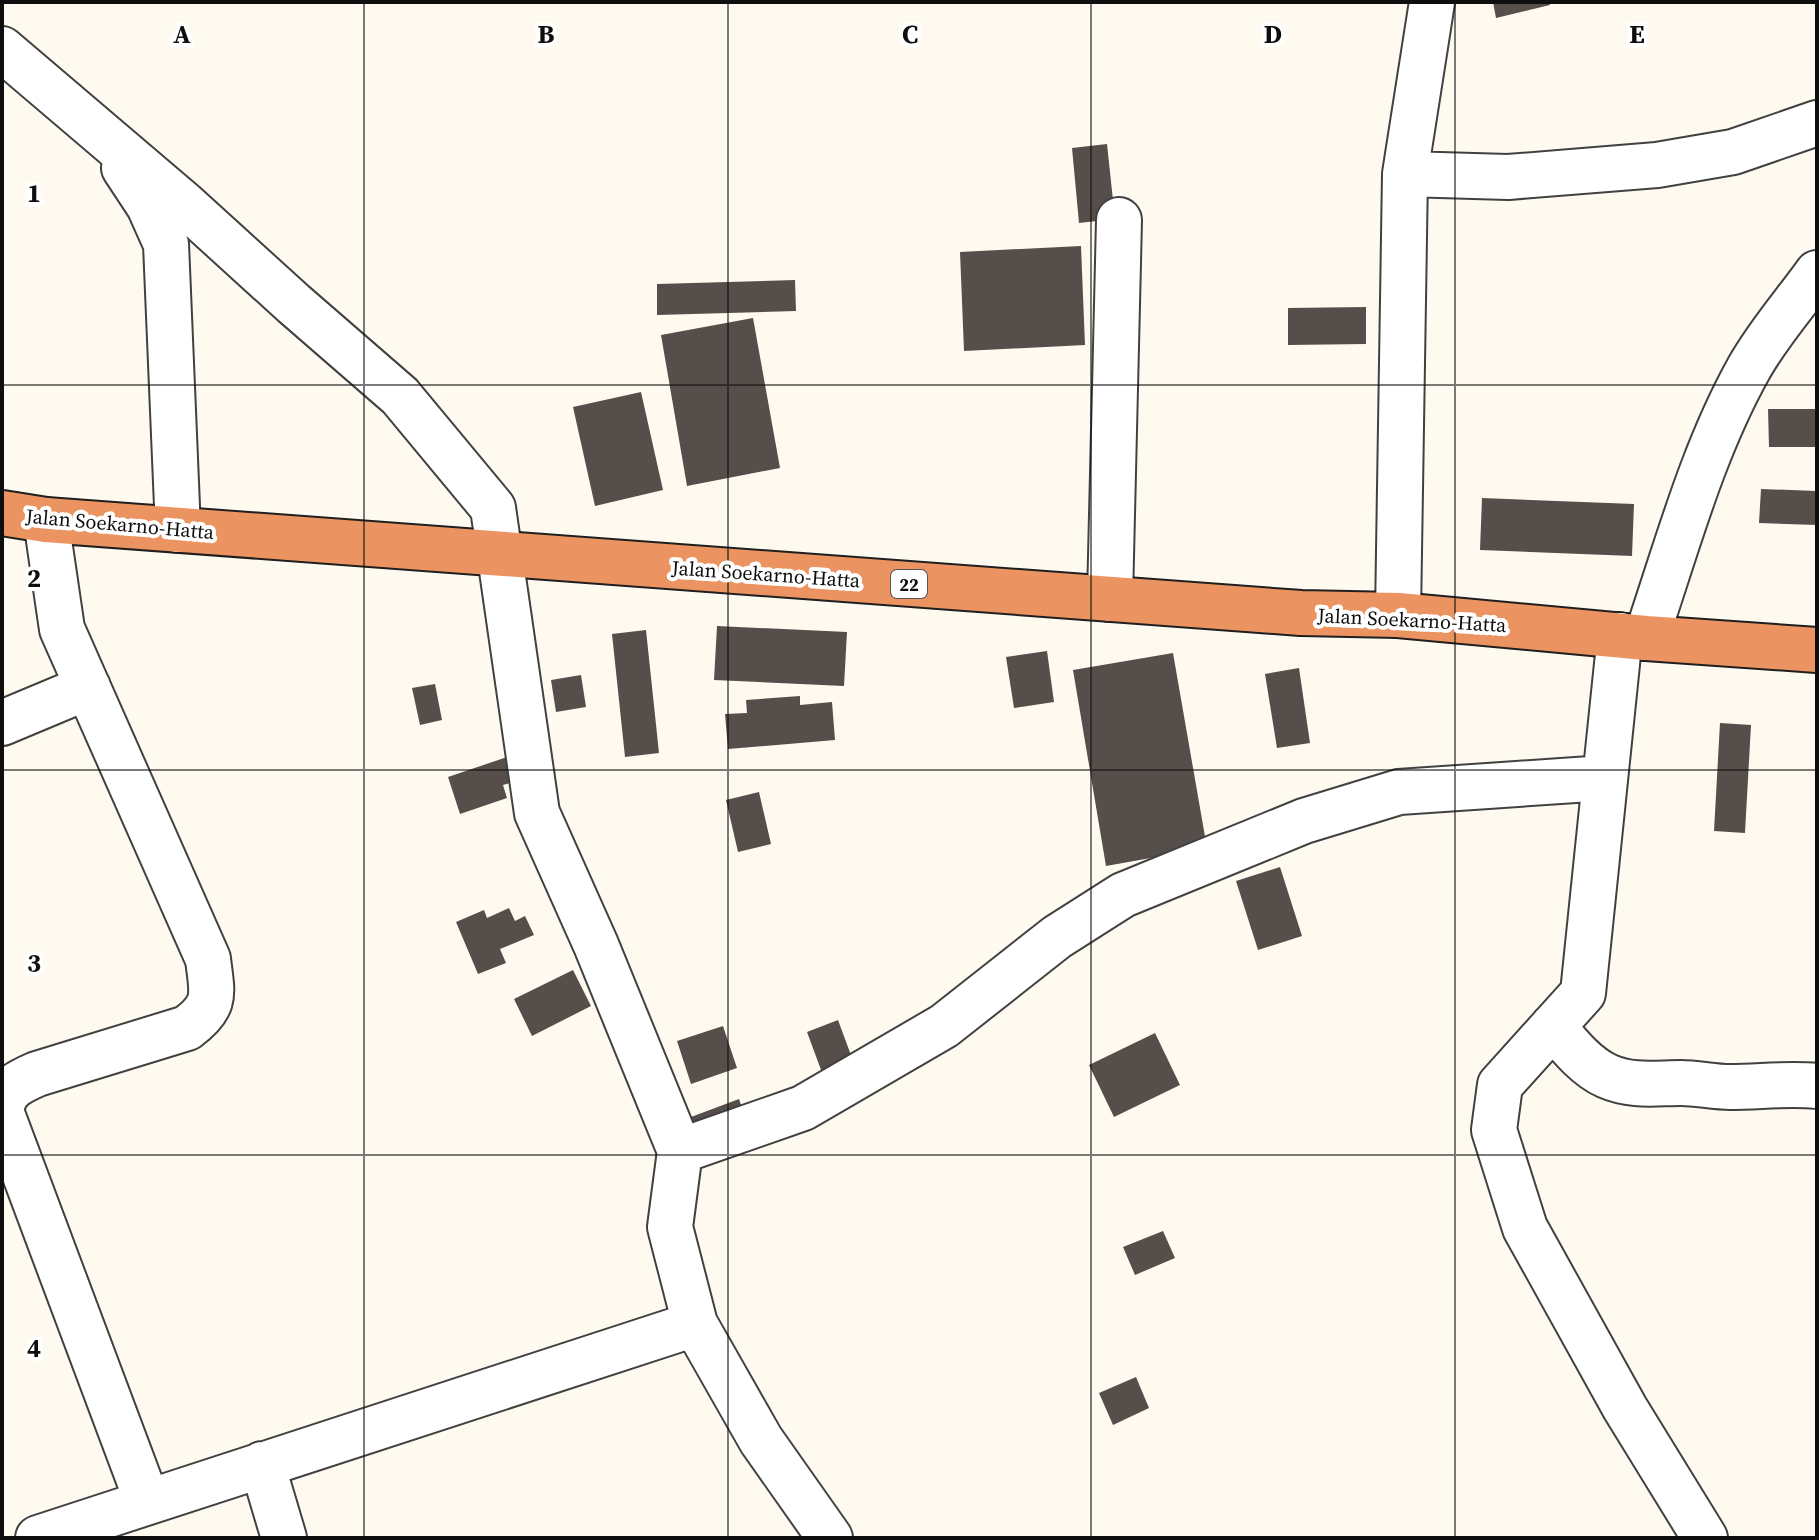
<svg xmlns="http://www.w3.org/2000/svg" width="1819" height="1540" font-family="'Source Serif 4',serif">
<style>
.building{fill:#564e4b}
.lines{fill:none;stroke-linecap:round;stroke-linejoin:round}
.minor-casing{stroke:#414141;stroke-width:48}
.highway-casing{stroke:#1f1f1f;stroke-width:48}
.minor{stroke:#fff;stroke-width:44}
.highway{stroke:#eb9461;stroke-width:44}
.grid{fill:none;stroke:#0e0e0e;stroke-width:2;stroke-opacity:0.55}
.labels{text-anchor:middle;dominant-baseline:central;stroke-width:8;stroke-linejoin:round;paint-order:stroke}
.shield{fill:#fff;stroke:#565656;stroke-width:2}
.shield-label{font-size:18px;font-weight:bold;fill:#0e0e0e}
.street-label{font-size:20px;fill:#0e0e0e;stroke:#fff}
.grid-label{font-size:26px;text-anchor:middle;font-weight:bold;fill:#0e0e0e;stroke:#fff;stroke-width:8;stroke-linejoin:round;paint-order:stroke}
</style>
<rect width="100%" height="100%" fill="#fefaf0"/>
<path class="building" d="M1493,2h56l1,3 -54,13z
M1107,144l8,75 -36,4 -7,-75z
M1081,246l4,99 -121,6 -4,-99z
M795,280l1,31 -139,4v-31z
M1366,307v37l-78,1v-37z
M753,318l27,150 -93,18 -26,-151z
M641,392l22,98 -68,16 -22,-99z
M1768,409h49v38h-48z
M1761,489l56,2v34l-58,-2z
M1482,498l152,6 -2,52 -152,-6z
M717,626l130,6 -3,54 -130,-6z
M646,630l13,123 -34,4 -13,-123z
M1047,651l7,51 -40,6 -8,-51z
M1173,653l34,195 -101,18 -33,-196z
M1299,668l11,75 -33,5 -12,-74z
M581,675l5,32 -30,5 -5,-32z
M435,684l7,36 -22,5 -8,-37z
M800,696v9l32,-3 3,38 -107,9 -3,-35 22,-1 -1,-13z
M1720,723l31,2 -6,108 -31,-2z
M516,754l9,25 -22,6 4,13 -47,16 -12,-37z
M759,792l12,52 -33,8 -12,-52z
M1280,867l22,69 -44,14 -22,-69z
M509,908l6,13 10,-5 9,19 -34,14 6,14 -28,11 -22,-52 28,-12 3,8z
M573,970l18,36 -59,30 -18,-37z
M838,1020l17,46 -31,12 -17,-46z
M723,1026l14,42 -46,16 -14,-43z
M1155,1033l25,52 -66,32 -25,-52z
M739,1099l9,26 -47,17 -10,-25z
M1163,1231l12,27 -40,17 -12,-28z
M1136,1377l13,31 -36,17 -14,-32z"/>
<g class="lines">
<g class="minor-casing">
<path id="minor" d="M2,49l182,155 110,100 106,92 93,112 44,305 59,132 84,206 -10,76 25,97 66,116 69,98
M124,168l25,38 17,38 12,286
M1405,174l103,3 149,-12 76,-13 84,-29
M1110,599l9,-379
M1398,615l7,-441 27,-172
M1620,635l-37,358 -83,92 -6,45 31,98 100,180 80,130
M1646,638c31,-91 56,-186 103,-270 19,-34 45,-63 68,-95
M2,723l86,-36
M1553,1026c15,18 32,40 54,50 25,11 48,7 74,7 16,0 33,4 49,4 29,0 58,-4 87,-1
M2,1106c3,-18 19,-25 35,-32l150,-46c31,-23 25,-34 21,-69l-146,-330 -16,-109
M2,1114l145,387
M680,1151l123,-43 141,-82 113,-89 66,-42 181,-74 95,-29 206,-14
M262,1464l22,74
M38,1538l657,-214"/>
</g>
<g class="highway-casing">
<path id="highway" d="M2,513l44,7 1255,93 97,2 248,23 171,12"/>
</g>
<use href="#minor" class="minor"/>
<use href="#highway" class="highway"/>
</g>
<path class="grid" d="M364,2v1536M728,2v1536M1091,2v1536M1455,2v1536M2,385h1815M2,770h1815M2,1155h1815"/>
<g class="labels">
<rect class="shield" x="891" y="570" width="36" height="28" rx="6"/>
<g class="shield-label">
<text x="909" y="584">22</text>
</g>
<g class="street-label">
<text transform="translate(120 524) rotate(5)">Jalan Soekarno-Hatta</text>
<text transform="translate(766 574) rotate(4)">Jalan Soekarno-Hatta</text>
<text transform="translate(1412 620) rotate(3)">Jalan Soekarno-Hatta</text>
</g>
</g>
<g class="grid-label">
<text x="182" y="43">A</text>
<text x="546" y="43">B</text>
<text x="910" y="43">C</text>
<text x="1273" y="43">D</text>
<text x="1637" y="43">E</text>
<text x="34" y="202">1</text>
<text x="34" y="587">2</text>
<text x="34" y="972">3</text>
<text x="34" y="1357">4</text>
</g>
<rect width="1819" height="1540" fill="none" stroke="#0e0e0e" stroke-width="8"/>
</svg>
